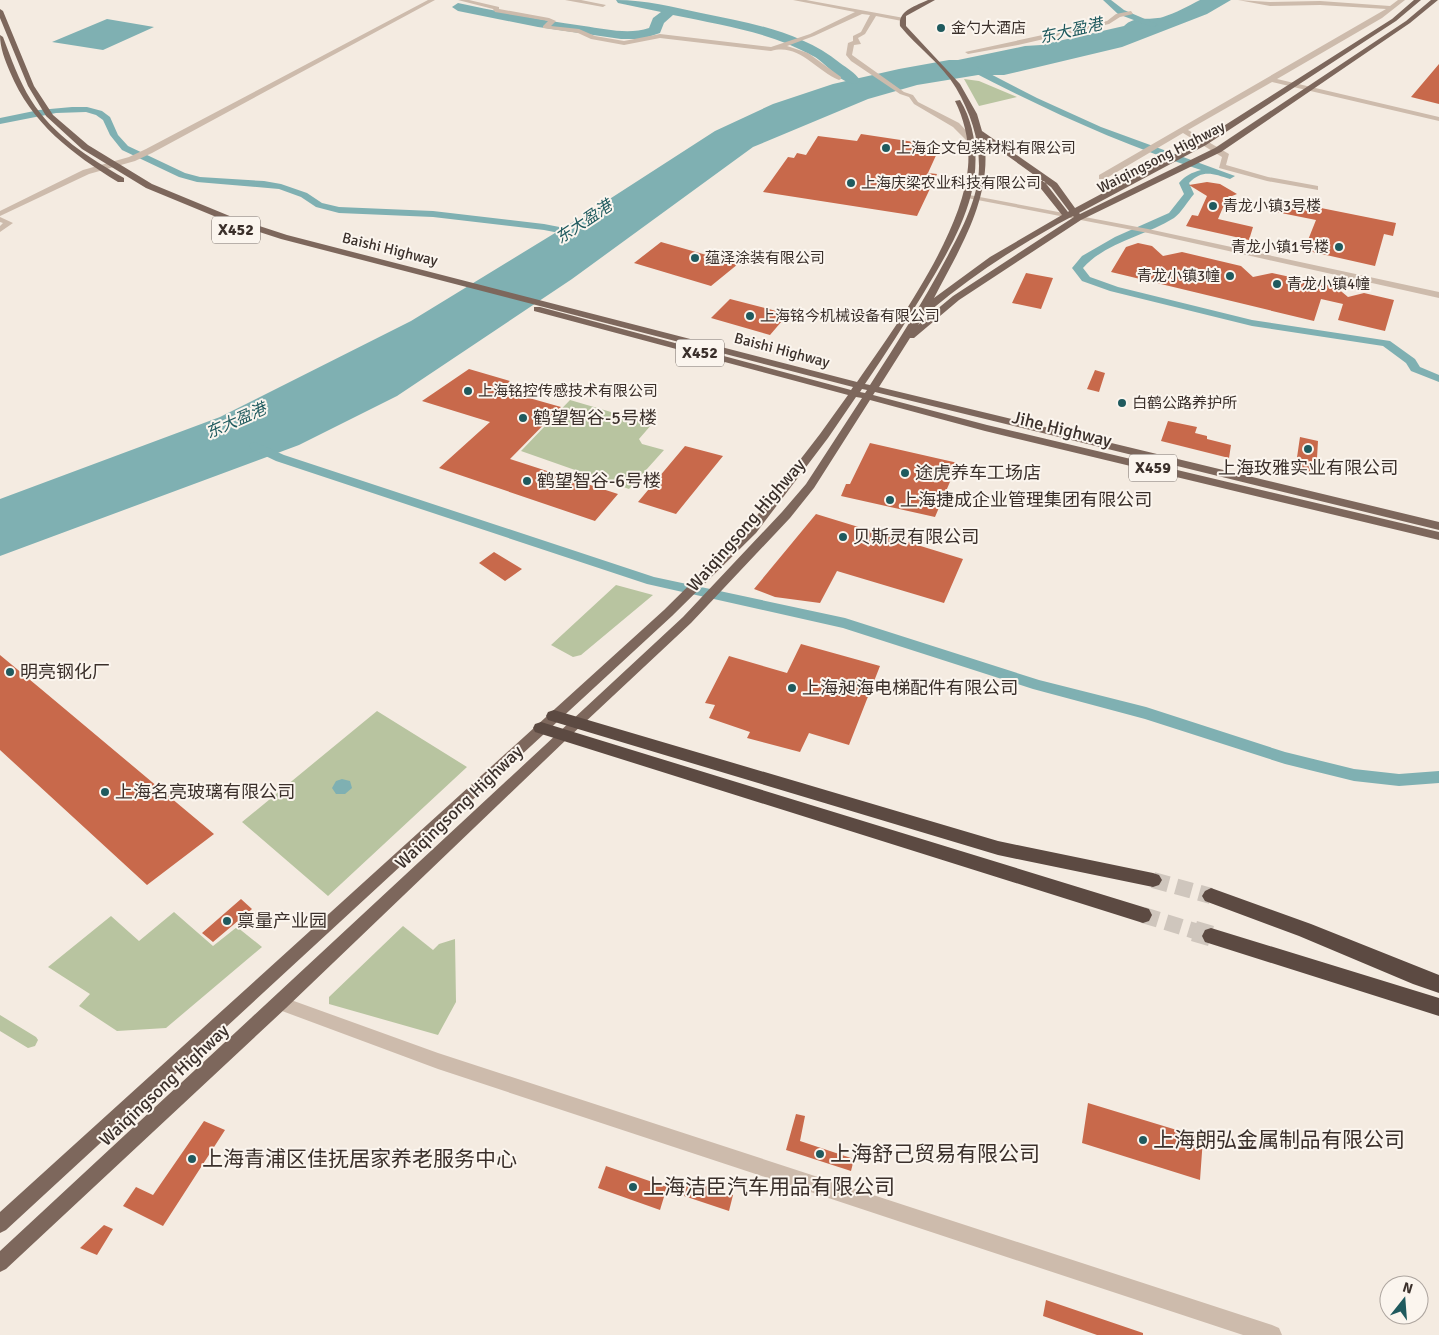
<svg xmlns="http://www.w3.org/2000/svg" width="1439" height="1335" font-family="Signika,'Noto Sans SC',sans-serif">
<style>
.green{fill:#b8c4a0}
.water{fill:#7fb0b2}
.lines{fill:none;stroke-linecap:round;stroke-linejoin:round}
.canal{fill:#7fb0b2;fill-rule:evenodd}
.river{fill:#7fb0b2;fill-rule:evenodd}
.building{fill:#c8694b}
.highway-tunnel-far1{stroke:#cfc6bd;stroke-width:16;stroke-dasharray:16 8;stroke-linecap:butt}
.highway-tunnel{stroke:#cfc6bd;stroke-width:21;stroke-dasharray:21 10;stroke-linecap:butt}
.minor{fill:#cdbbac;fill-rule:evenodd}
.major{fill:#7d675c;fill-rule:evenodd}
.highway{fill:#5c4a42;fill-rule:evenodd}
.poi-dot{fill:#1f5a5e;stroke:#fbf5ee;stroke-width:2}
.labels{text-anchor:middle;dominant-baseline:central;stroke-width:4;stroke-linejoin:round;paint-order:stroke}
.far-poi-label{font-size:15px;fill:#3b302b;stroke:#fbf5ee;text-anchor:start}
.far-street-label{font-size:15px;fill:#3b302b;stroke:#fbf5ee}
.far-water-label{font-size:16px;font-style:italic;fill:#1f5a5e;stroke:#fbf5ee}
.shield{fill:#fbf5ee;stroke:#756b66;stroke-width:1}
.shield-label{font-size:16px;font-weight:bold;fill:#3b302b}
.poi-label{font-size:18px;fill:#3b302b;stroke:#fbf5ee;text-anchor:start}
.street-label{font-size:18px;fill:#3b302b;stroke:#fbf5ee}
.near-poi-label{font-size:21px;fill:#3b302b;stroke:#fbf5ee;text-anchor:start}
</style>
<rect width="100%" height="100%" fill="#f4ebe1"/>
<path class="green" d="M964,79l15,2 38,16 -38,9z
M570,400l82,24 -13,15 3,5 22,6 -35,39 -108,-38z
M616,585l37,10 -72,60 -8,2 -22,-12z
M377,711l90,56 -139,129 -86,-74z
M174,912l39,34 24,-19 25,20 -96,81 -49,3 -38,-25 11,-12 -42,-27 63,-51 28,25z
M403,926l30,24 6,-6 16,-5 1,63 -18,33 -109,-31v-7z
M0,1015l36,22 2,3 -3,6 -7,2 -28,-17z"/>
<path class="water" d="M1200,0h31l-24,14 -85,33 -118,28h-26l-61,10 -49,14 -115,48 -181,132 -175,117 -98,49 -299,111v-57l220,-82 191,-96 180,-110 124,-80 58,-27 60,-20 66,-15 50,-9h9l67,-14 16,-1 83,-19c11,-11 25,-5 39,-9 13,-4 25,-11 37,-17z
M107,19l47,8 -51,23 -51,-8z
M342,779l8,2 2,7 -7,6h-9l-4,-6 4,-7z"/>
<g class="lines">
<path class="canal" d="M1103,0h8l13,10 35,15 -7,2 -34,-13z
M969,66h6l62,32 64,29 134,49 -5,3c-17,-5 -27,-10 -41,4l5,11c-6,7 -13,19 -20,24 -29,18 -68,24 -91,50l7,9 28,10 134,33 138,21 25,18 5,8 19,8v7l-28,-11 -5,-8 -23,-17 -131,-20 -142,-35 -28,-10 -10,-13 10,-12 33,-19 54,-24 15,-19 -5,-11c7,-8 12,-10 22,-13 -81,-26 -157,-61 -232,-100z
M72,107h15l15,4 8,6 8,18 10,11 57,27 15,4 64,4 17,3 26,9 15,10 17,4 94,4 111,13 36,7 5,3 -5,3 -36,-7 -111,-13 -94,-4 -23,-6 -15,-10 -22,-8 -82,-7 -18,-5 -57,-27 -12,-15 -7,-15 -7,-5 -10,-3 -30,1 -56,11v-6l39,-8z
M255,442l29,13 370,122 191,41 194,62 107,27 139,45 69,17 45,5 40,-3v12l-40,3 -45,-5 -69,-17 -140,-45 -112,-30 -190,-61 -196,-44 -371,-123 -25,-12 -2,-3 2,-3z"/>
<path class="river" d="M616,0c30,0 57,7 85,13 49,10 99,18 139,50 7,5 15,10 20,17l-2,3c-16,4 -31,-20 -45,-27 -43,-24 -92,-31 -140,-41l-9,8 -4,10 -18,6h-21l-83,-12 -80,-16 -6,-4 6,-4c42,9 84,17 126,23 21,3 45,9 65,2l4,-10 8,-6 -43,-9z"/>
</g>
<path class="building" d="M1439,64v40l-28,-7z
M861,134l53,8 6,2 -2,5 20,2 -10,22 9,1 -20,42 -154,-24 25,-35 6,1 3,-5 9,2 12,-19 39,5z
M1207,182l13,2 17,10 -10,4 -9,21 35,8 -4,13 -63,-14 6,-11 6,1 9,-20 -18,-11z
M1281,200l115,23 -3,13 -9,-2 -9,32 -71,-16 12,-30 -40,-8z
M661,242l77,22 -27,22 -77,-23z
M1138,243l14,3 11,10 19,-4 59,14 12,11 19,-4 64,14 12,10 16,-4 30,7 -9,31 -47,-11 5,-16 -22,-5 -7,22 -203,-49 15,-25z
M1026,273l27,5 -12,31 -29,-6z
M730,299l58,15 -18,21 -59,-17z
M469,369l41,12 -9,9 60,17 -51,52 108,35 -23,27 -156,-53 51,-46 -68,-21z
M1095,370l10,3 -6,19 -12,-3z
M1168,421l29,6 -2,6 12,3v3l24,6 -2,13 -68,-17z
M1300,437l18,4 -2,34 -21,-4z
M870,443l88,20 -23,54 -94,-21 5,-12h4z
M685,446l38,10 -47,58 -38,-12z
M816,514l147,45 -19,44 -107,-32 -17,32 -45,-6 -21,-8z
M494,552l28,17 -17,12 -26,-18z
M801,644l79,22 -31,79 -40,-12 -9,19 -53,-14 3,-6 -41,-14 6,-13 -10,-2 24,-47 58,17z
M0,655l41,34 173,145 -67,51 -147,-135z
M241,899l11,10 -39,33 -11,-9z
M1088,1103l115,35 -3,42 -118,-37z
M796,1114l9,2 -5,25 54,18 -3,12 -65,-21z
M204,1121l21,9 -62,96 -40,-20 13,-19 17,8z
M606,1166l61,21 -7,23 -62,-22z
M688,1180l45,15 -4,16 -45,-15z
M104,1225l9,4 -16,26 -17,-7z
M1046,1300l97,33v2h-46l-54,-19z"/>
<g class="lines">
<path class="highway-tunnel-far1" d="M1153,880l58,16
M1143,915l55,17"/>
<path class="highway-tunnel" d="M1194,931l17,5"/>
<path class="minor" d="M428,0h7l-283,153 -17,8 -46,13 -89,42v-5l83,-41 46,-13 17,-8z
M458,0h11l30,7v2l50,9 7,3 -5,5 28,3 16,7 29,5 36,-7 111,13 39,-13 45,-22 -62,-12h13l98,18 -2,3 -26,-5 -11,18 -7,4 3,6 -7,1 -2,10 52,37 9,3 5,7 41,21 16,17 -7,2 -15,-15 -39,-23 -5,-7 -9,-3 -49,-33 -5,-6 2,-12 5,-2v-5l8,-4 9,-17 -8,-1 -48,22 -27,10 21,7 33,24v2l-2,1c-24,-10 -40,-37 -68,-29l-111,-13 -36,7 -33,-6 -13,-6 -35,-5v-2l5,-5 -53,-9 -2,-3z
M565,0h16l25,5 -3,2z
M1238,0l32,2 50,-1 70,5 8,-6h7l-23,18 -105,61 162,38v4l-167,-39 -84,48 41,24 -3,11 42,12 50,9v4l-51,-9 -48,-13 3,-11 -39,-24 -78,46h-6v-4l287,-166 -66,-4 -50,1z
M1131,11l2,3 -13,3 -11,7 -91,21 -50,9 -3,-2 142,-31 9,-7z
M964,194l184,35 291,63v6l-291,-65 -181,-35 -4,-2z
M0,217l13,6 -13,9v-6l3,-3 -3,-1z
M280,996l158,57 834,272 7,3 3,7h-39l-805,-266 -164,-61 -2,-5 2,-5z"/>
<path class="major" d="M928,0h7l-29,16v10l54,58 17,30 5,17 75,52 18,25 125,-67 192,-122 22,-19h7l-25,21 -190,124 -127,68 1,1 135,-66 191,-127 25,-21h7l-28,23 -189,129 -140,68 -122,80 -45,38h-4l-31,49 560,135v8l-564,-138 -2,3 114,30 452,107v8l-454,-109 -115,-31 -56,88 -24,30 -99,105 -124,116 -281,269 -280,261 -6,3v-21l683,-634 99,-105 24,-28 56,-86 -6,-1 -28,41 -72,95 -84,83 -666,614 -6,3v-21l664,-602 84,-83 72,-93 28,-39 -314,-84v-4h6l311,83 2,-3 -572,-148 -55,-18 -80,-33 -64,-39 -36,-33 -18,-30 -28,-68v-9l3,2 31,75 19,29 35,30 64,39 80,33 55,18 570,147c38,-54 106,-149 111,-215 2,-22 -3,-46 -13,-66l5,-1c17,28 19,64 11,95 -9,35 -30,69 -48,99 -19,31 -38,61 -58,90l5,1c27,-42 53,-83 76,-126 15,-28 33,-61 33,-93 0,-28 -9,-54 -23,-78 -14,-24 -39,-41 -56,-62 -2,-16 16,-20 28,-26zM984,139l67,48 18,24 -1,1 -24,-31h-6v4l24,30 -72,42 -56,41c26,-50 59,-101 50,-159zM1073,216l1,1 -121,79 -35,29 10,-14 3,-1c44,-37 91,-67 142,-94zM862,389l5,1 -2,3 -5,-1z
M0,35l3,2c8,21 16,44 28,63 22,35 58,58 93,78v4h-6c-46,-28 -87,-59 -108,-110 -5,-12 -10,-24 -10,-37z"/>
<path class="highway" d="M554,710l444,131 155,32 6,2 3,5 -3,5 -6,2 -155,-32 -450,-135 -2,-4 2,-4z
M541,722l602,185 6,2 3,6 -3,6 -6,2 -608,-191 -2,-4 2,-4z
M1211,888l100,36 128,51v18l-26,-9 -114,-48 -94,-35 -3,-5 3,-5z
M1211,928l228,70v18l-234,-74 -3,-6 3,-6z"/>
</g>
<g class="poi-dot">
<circle cx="941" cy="28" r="5"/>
<circle cx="886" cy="148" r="5"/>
<circle cx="851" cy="183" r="5"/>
<circle cx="1213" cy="206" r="5"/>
<circle cx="1339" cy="247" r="5"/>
<circle cx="695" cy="258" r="5"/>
<circle cx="1230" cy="276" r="5"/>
<circle cx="1277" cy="284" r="5"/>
<circle cx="750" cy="316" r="5"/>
<circle cx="468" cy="391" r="5"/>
<circle cx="1122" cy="403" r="5"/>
<circle cx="523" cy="418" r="5"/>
<circle cx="1308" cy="449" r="5"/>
<circle cx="905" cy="473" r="5"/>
<circle cx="527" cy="481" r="5"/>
<circle cx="890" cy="500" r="5"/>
<circle cx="843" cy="537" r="5"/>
<circle cx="10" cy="672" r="5"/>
<circle cx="792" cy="688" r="5"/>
<circle cx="105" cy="792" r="5"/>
<circle cx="227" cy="921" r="5"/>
<circle cx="1143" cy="1140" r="5"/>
<circle cx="820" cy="1154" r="5"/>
<circle cx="192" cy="1159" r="5"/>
<circle cx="633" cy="1187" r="5"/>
</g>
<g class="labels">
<g class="far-poi-label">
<text x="951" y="28">金勺大酒店</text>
<text x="896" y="148">上海企文包装材料有限公司</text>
<text x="861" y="183">上海庆梁农业科技有限公司</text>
<text x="1223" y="206">青龙小镇3号楼</text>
<text x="1329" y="247" text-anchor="end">青龙小镇1号楼</text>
<text x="705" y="258">蕴泽涂装有限公司</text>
<text x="1220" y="276" text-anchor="end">青龙小镇3幢</text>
<text x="1287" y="284">青龙小镇4幢</text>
<text x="760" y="316">上海铭今机械设备有限公司</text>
<text x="478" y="391">上海铭控传感技术有限公司</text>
<text x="1132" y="403">白鹤公路养护所</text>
</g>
<g class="far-street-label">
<text transform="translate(1161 157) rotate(-27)">Waiqingsong Highway</text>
<text transform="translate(390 249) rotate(14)">Baishi Highway</text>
<text transform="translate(782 350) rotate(15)">Baishi Highway</text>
</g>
<g class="far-water-label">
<text transform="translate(1071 31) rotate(-13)">东大盈港</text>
<text transform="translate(584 222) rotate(-34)">东大盈港</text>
<text transform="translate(236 421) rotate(-24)">东大盈港</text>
</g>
<g class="shield">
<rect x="212" y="216.5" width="48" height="27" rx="4"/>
<rect x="676" y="339.5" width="48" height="27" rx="4"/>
<rect x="1129" y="454.5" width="48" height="27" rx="4"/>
</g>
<g class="shield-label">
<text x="236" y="230">X452</text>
<text x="700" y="353">X452</text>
<text x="1153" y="468">X459</text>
</g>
<g class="poi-label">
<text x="533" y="418">鹤望智谷-5号楼</text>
<text x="1308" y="468" text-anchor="middle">上海玫雅实业有限公司</text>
<text x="915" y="473">途虎养车工场店</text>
<text x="537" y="481">鹤望智谷-6号楼</text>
<text x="900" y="500">上海捷成企业管理集团有限公司</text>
<text x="853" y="537">贝斯灵有限公司</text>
<text x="20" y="672">明亮钢化厂</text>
<text x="802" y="688">上海昶海电梯配件有限公司</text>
<text x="115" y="792">上海名亮玻璃有限公司</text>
<text x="237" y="921">禀量产业园</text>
</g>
<g class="street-label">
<text transform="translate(1062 429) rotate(14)">Jihe Highway</text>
<text transform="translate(746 525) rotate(-49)">Waiqingsong Highway</text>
<text transform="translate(459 807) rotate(-44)">Waiqingsong Highway</text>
<text transform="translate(164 1085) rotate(-43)">Waiqingsong Highway</text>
</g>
<g class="near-poi-label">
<text x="1153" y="1140">上海朗弘金属制品有限公司</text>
<text x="830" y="1154">上海舒己贸易有限公司</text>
<text x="202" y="1159">上海青浦区佳抚居家养老服务中心</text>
<text x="643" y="1187">上海洁臣汽车用品有限公司</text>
</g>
</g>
<g transform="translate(1404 1300) rotate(17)"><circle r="24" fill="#fbf5ee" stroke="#aea6a0"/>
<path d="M0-4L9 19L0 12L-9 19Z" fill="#1f5a5e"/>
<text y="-8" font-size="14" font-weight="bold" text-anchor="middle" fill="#3b302b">N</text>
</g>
</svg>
